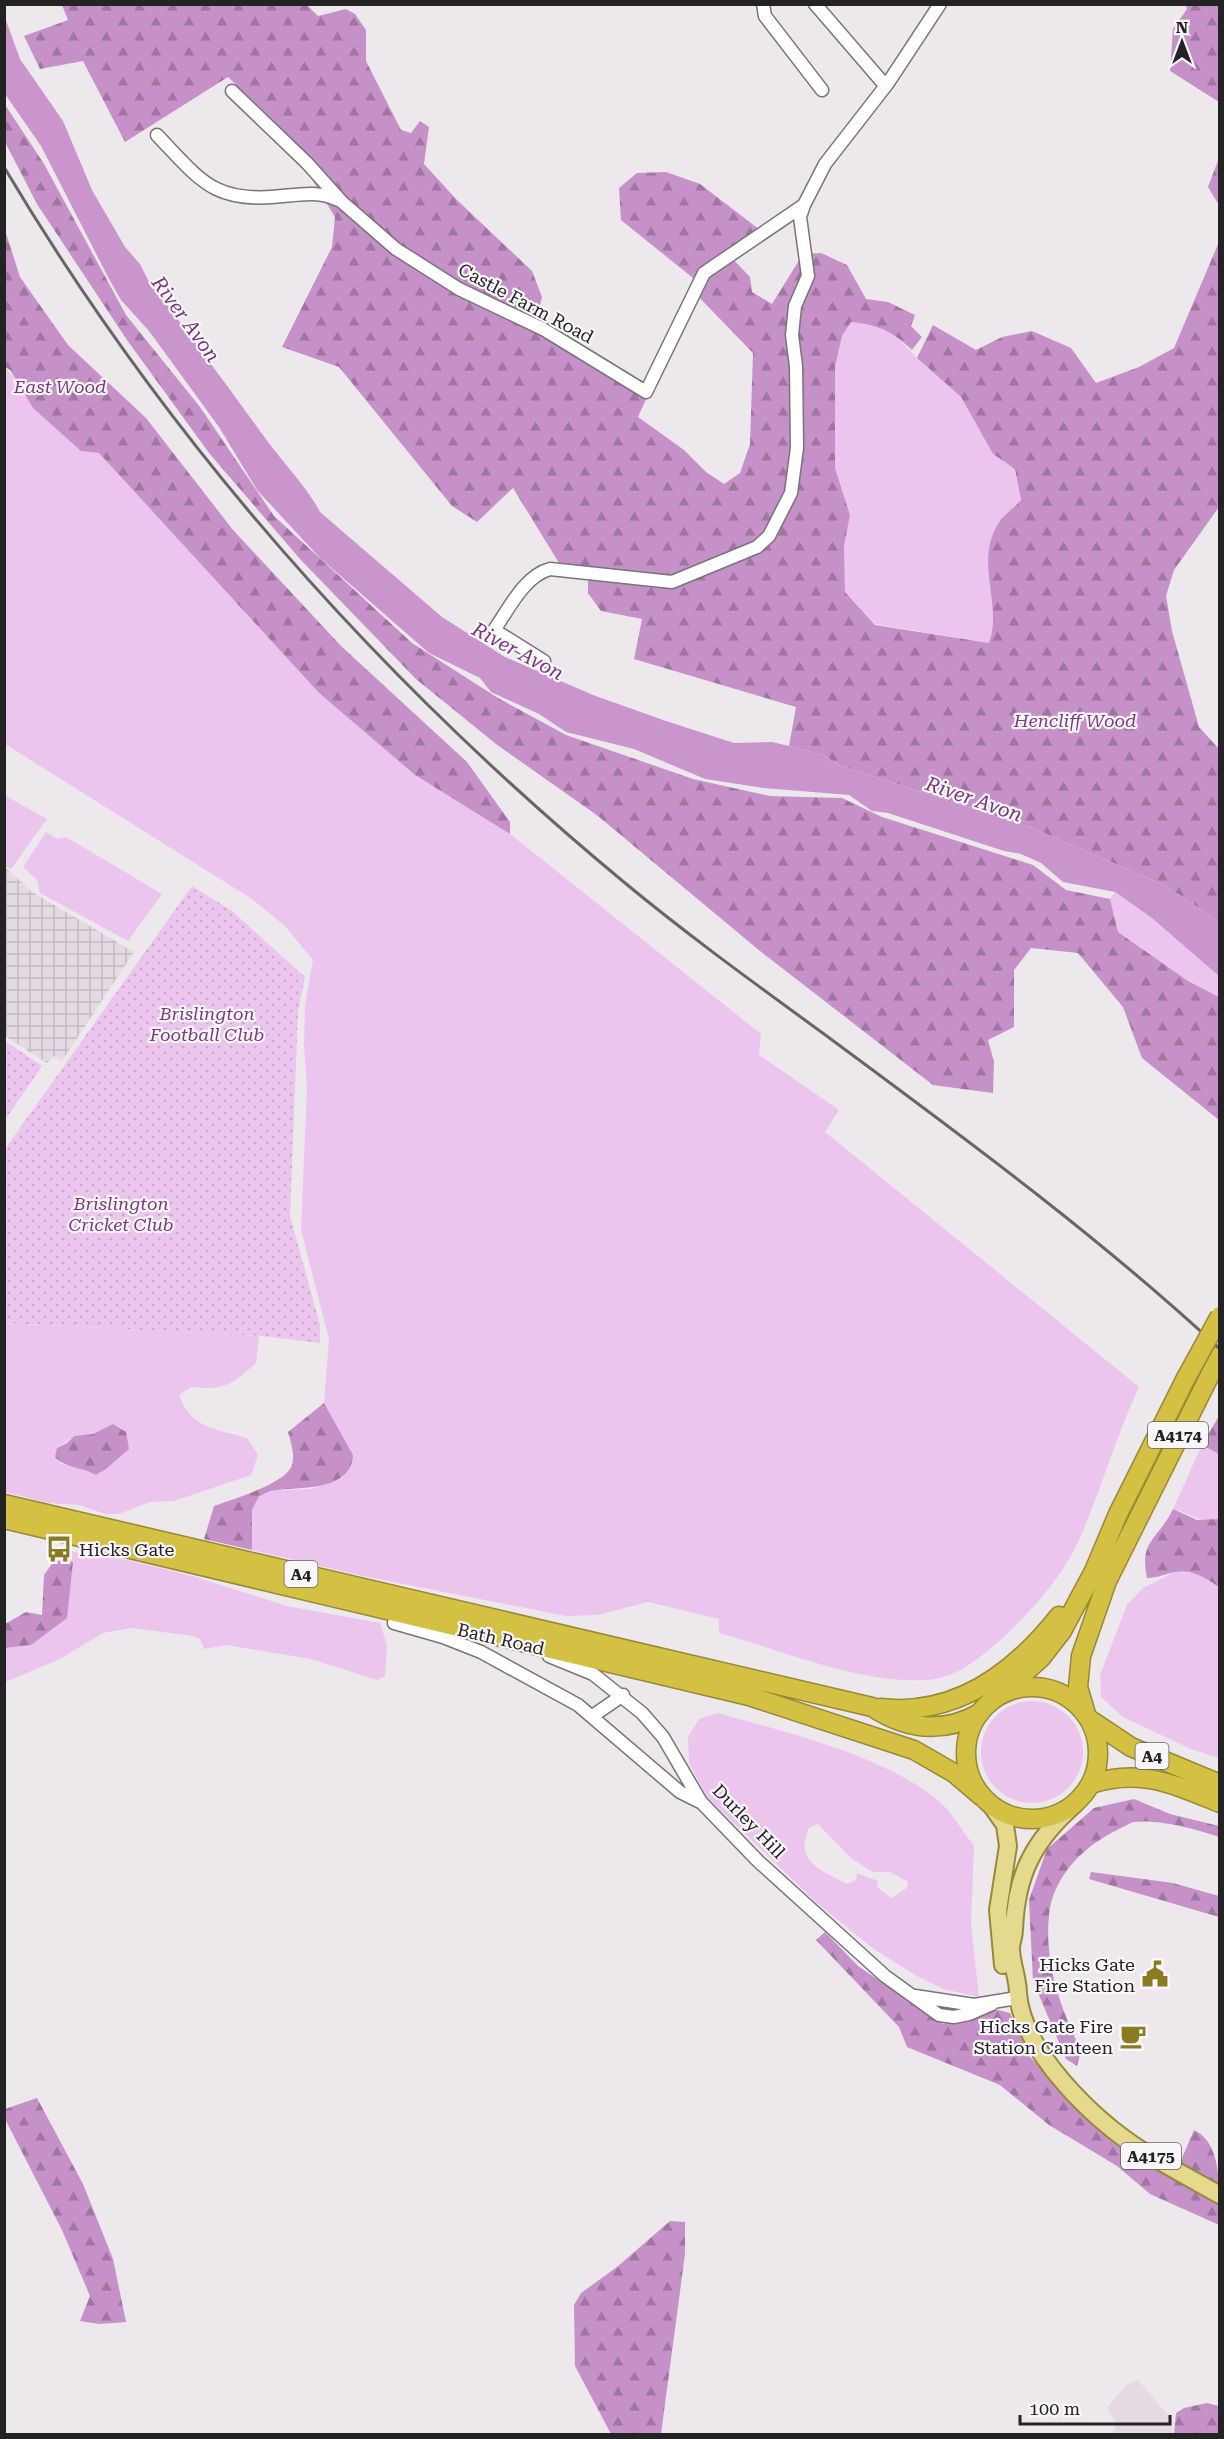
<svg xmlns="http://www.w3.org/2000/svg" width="1224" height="2439" font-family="'Roboto Serif',serif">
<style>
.built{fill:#e4dae4}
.industrial{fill:url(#industrial-grid)}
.grass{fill:#ecc5ee;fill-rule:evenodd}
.forest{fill:url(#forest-firs)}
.park{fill:url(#park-dots)}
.water{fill:#ca95cd}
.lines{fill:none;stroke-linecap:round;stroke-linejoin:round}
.minor-casing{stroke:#787578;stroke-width:15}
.major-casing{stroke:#968938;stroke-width:20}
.highway-casing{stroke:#968938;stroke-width:21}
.minor{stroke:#fff;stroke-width:12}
.major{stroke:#e5d98e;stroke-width:16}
.highway{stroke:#d4c042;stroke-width:18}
.rail{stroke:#676567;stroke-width:3}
.highway-bridge-casing{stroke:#968938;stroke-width:21;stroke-linecap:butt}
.highway-bridge{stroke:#d4c042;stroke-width:18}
.labels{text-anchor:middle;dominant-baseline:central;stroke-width:4.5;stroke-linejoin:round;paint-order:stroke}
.shield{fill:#f9f6f9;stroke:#646264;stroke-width:1.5}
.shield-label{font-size:16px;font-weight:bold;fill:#242324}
.street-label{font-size:18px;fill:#242324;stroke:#f9f6f9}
.park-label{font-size:18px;font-style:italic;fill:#7a3a7f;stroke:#f9f6f9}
.poi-label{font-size:18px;fill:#242324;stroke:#f9f6f9;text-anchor:end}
.water-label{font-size:20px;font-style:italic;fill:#76367b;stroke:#f9f6f9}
</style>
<defs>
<pattern id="industrial-grid" width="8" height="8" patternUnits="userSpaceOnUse" patternTransform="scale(1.5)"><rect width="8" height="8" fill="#e4dae4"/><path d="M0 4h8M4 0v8" fill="none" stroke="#c3bbc3"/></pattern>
<pattern id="forest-firs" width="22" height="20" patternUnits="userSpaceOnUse" patternTransform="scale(1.5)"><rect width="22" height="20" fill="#c690c8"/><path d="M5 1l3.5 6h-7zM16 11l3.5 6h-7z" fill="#a175a2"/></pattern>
<pattern id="park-dots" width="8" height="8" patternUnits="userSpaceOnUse" patternTransform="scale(1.5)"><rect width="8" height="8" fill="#ecc5ee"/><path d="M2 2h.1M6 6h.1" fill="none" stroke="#caa9cc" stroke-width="1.8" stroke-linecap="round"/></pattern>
</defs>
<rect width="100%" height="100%" fill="#ece8ec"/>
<path class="built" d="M1138,2380l35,41 -1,13h-60l5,-10 -10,-16 19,-23z"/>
<path class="industrial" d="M4,866l28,26 102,60 -72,109 -8,-5 -7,7 -42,-27z"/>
<path class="grass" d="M851,322l18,2 24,9 24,25 44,39 32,57 22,15 6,31c-7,8 -18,15 -23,24 -24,38 5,81 -9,119l-114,-19 -30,-32 -1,-46 6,-31 -15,-47v-101l7,-31z
M4,367l77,84 18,2 220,240 96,82 95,59 251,200 -2,21 80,55 -14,22 314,255c-22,47 -36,96 -56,144 -18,44 -51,80 -85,111 -21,18 -42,36 -71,38 -68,4 -142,-29 -208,-47v-14l-71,-17 -51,13 -31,1 -208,-41 -106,-25v-40l7,-14 16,-6 35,-1 32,-11 11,-23 -29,-52 5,-64 -28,-109 6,-142 -3,-42 1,-41 8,-45 -28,-34 -33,-27 -247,-155z
M4,795l43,24 -36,50 -6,-3z
M46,832l12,7 8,-2 96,57 -34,47 -88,-48 -3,-13 -14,-13z
M1115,892l37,26 61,50 6,8v21l-31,-16 -70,-49 -8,-33z
M4,1323l255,13 -3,27c-24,21 -31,28 -65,24l-12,8c12,34 38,34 68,43l11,17 -7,20 -77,26 -24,1 -31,12h-14l-26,-9 -31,-2 -43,-11zM113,1424c0,23 5,40 -17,51l-11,-7 -24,-4 -4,-16 17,-12 19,-2z
M1202,1445l17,9v65c-19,6 -28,-6 -46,-10z
M60,1548l22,6h20l90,22 95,30 93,17 7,22 -2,31 -8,4 -66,-21 -85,-14 -22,4 -4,-10 -7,-3 -61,-8 -29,5 -43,26 -55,23v-34l26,-3 42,-83 -19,-1z
M1175,1572l23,1 21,14v171l-28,-9 -68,-32 -22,-20 -1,-22 27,-70 16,-17z
M981 1752a51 51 0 1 1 102 0a51 51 0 1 1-102 0Z
M718,1713c69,20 166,42 222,89 13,12 23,30 34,44l-3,79 8,72 -36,-8 -28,-14 -41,-26 -56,-45 -112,-108 -17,-33 -1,-26 11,-18zM818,1824l34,35 21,13h17l18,10 -1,6 -16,10 -14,-11 1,-6 -21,-8 -1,7 -9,4c-24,-13 -54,-22 -38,-56z"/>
<path class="forest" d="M306,4l12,12 28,-7 9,5 11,16v31l35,69 10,3 9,-12 9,6 -5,37 33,36 75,71 10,26 -7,30 112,70 -9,20 46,33 22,22 18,12 16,-11 10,-29 3,-91 -61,-63 1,-12 -72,-58 -2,-32 18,-15 29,-1 34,12 60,46 -32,24 22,23 2,15 20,12 31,-50 18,-1 26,12 19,34 22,3 27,13 -4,11 11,11 -10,13c-20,-19 -33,-25 -61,-28l-9,14 -7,31v101l15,47 -6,31 1,46 30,33 114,18c14,-38 -15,-81 9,-119 5,-9 16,-16 23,-24l-6,-31 -22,-15 -32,-57 -44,-39 16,-33 43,25 26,-13 30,-6 39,17 25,35 43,-16 35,-19 45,-106v265l-45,63 -8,26 6,35 27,96 20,22v172l-57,-37 -132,-57 -189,-61 -18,-11 -34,-9 7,-39 -162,-48 8,-40 -41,-8 -13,-18v-22l-29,-8 -46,-75 -36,34 -25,-16 -113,-139 -57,-20 50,-100 3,-30 -53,-87 -54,-53 -103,65 -42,-81 -43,8 -16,-33 44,-16 -6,-15z
M1186,5h33v101v-4l-49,-31 3,-42 14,-20z
M4,103l40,61 82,151 74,92 74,109 138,127 86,55 68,37 127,44 77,17 72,2 40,19 151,48 33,25 44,9 8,33 70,49 31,16v123l-77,-62 -19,-51 -45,-54 -47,-5 -17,22v57l-26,13 6,22 -1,31 -60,-8 -173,-134 -162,-135 -102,-72 -80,-65 -116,-120 -91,-106 -82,-113 -90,-136 -32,-62z
M1219,158l1,47h-1l-11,-18z
M4,227l16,50 48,68 78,73 87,112 108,116 126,116 43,60v12l-95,-59 -96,-82 -220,-240 -18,-2 -48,-43 -23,-38 -5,-3z
M324,1403l29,52c-2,36 -51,32 -76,35 -6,0 -12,4 -18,6l-7,14v40l-48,-11 10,-33c18,-7 72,-22 78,-41 3,-10 -1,-23 -4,-33z
M1219,1416v38l-17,-9z
M113,1424l13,8 3,17 -23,20 -10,6c-14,-8 -31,-7 -41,-18l2,-9 10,-5 7,-7 19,-2z
M1173,1509l24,11 22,-1v68c-13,-9 -27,-18 -44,-15 -11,2 -17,6 -28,6 -8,-38 11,-38 26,-69z
M54,1561l19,1 -6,56 -36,27 -26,3v-24l21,-12 16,3 2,-40z
M1134,1799l36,15 49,12v11c-23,-8 -60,-18 -85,-15 -5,1 -12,6 -17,8 -33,16 -64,46 -68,85 -5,50 12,93 32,136l-4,15 -11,-7 -33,-78 -4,-81 18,-51 47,-41z
M1091,1872l82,11 46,13v21l-130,-38z
M825,1932l33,34 85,58 55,-14 12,3 20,44 67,69 76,53 21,-49c30,14 25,64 25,95l-69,-31 -33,-28 -68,-41 -49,-40 -93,-38 -8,-20 -83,-87z
M37,2098l46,86 30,75 13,63 -27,2 -19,-3 10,-25 -28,-66 -57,-111v-10z
M670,2221l15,1v32l-24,180h-50l-36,-68 -1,-61 7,-12 36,-26z
M1207,2403l12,3v28h-45l2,-21 8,-5z"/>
<path class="park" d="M192,886l40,25 73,66 -7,34 -8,205 30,109v18l-58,-7 -257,-13v-174z
M5,1041l37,25 -37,54z"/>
<path class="water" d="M4,15l16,44 43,62 29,69 33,57 15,17 8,16c41,54 81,108 120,162 18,24 38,44 52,70l122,105 63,40 88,38 73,26 68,22 38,-1 17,4 34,9 18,11 189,61 132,57 57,37v55l-67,-58 -37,-26 -52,-10 -22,-19 -20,-9 -17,-3 -116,-38 -16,-2 -23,-16 -85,-7 -59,-9 -71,-30 -68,-17 -27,-18 -48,-22 -11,-14 -51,-25 -109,-95 -63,-68 -38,-63 -70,-96 -28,-31 -12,-21 -68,-133 -36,-52z"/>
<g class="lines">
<g class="minor-casing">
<path id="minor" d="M763,4l2,12 57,74
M815,4l69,80 4,-1
M232,91l75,72 35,39 54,47 63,40 84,40 103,63 58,-119 100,-68 21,-41 63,-81 52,-79
M157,135c44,46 57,69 126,61 19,-2 37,-5 55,4
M544,661l-50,-31c15,-21 30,-54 56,-61l122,13 85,-35 12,-11 22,-43 6,-45 -1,-82 -4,-31 3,-29 13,-30 -8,-59 4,-12
M394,1623l49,14 38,15 97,53 102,87 20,10
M549,1656l44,18 49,39 21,24 38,65 57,59 127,115 54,39 15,2 15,-3 23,-10
M594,1715l29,-20
M915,1996l59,9 43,-7"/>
</g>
<g class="major-casing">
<path id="major" d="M1075,1804c-42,37 -59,71 -61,126 0,7 -3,12 -3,18 0,15 7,30 7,45 4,59 77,128 126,159 25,15 51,29 76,43
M991,1805l14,20 3,21 -10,64 5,55"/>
</g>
<g class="highway-casing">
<path id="highway" d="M4,1504l868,203c35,23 71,27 108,6
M4,1519l745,177 165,54 40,23 27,23
M966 1753a66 66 0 1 1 132 0a66 66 0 1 1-132 0Z
M1003,1692l38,-34 21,-27 32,-60 24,-57 68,-136
M880,1708c76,9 134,-35 179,-92
M1086,1714l-8,-27 3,-31 26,-75 113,-226
M1089,1719l42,28 89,37
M1091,1784c50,-16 82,0 129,19"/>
</g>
<use href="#minor" class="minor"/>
<use href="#major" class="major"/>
<use href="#highway" class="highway"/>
<path class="rail" d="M4,167c163,274 376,513 621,716 64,53 132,102 199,151 135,100 272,200 396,315"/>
<g class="highway-bridge-casing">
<path id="highway-bridge" d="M1186,1378l34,-62"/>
</g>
<use href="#highway-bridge" class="highway-bridge"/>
</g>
<defs>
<g id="bus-bare" transform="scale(2.07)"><path d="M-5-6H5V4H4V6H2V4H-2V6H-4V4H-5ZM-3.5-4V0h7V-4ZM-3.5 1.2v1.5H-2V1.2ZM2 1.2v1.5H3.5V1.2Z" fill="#897b20" stroke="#f9f6f9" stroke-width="2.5" paint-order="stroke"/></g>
<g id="civic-bare" transform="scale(2.07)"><path d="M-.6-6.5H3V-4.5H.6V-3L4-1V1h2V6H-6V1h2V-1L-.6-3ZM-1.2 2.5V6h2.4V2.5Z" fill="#897b20" stroke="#f9f6f9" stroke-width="2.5" paint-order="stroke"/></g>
<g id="cafe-bare" transform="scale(2.07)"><path d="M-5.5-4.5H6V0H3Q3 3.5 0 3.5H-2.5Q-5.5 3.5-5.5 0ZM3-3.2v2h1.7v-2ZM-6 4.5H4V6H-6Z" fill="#897b20" stroke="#f9f6f9" stroke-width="2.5" paint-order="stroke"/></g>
</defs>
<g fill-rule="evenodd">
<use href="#bus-bare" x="59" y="1549"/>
<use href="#civic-bare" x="1155" y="1974"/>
<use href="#cafe-bare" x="1133" y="2036"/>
</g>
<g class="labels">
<g class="shield">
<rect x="1148" y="1422" width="60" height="26" rx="4.5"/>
<rect x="284.5" y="1561" width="33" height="26" rx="4.5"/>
<rect x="1135.5" y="1743" width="33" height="26" rx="4.5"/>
<rect x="1121" y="2143" width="60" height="26" rx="4.5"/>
</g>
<g class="shield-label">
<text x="1178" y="1435">A4174</text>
<text x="301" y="1574">A4</text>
<text x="1152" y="1756">A4</text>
<text x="1151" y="2156">A4175</text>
</g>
<g class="street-label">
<text transform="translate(526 303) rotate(28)">Castle Farm Road</text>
<text transform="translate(501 1639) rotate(13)">Bath Road</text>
<text transform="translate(749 1821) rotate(46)">Durley Hill</text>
</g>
<g class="park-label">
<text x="60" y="386">East Wood</text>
<text x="1075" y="720">Hencliff Wood</text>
<text x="207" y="1013">Brislington<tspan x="207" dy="21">Football Club</tspan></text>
<text x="121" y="1203">Brislington<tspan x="121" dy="21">Cricket Club</tspan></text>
</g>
<g class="poi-label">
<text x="79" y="1549" text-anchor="start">Hicks Gate</text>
<text x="1135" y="1964">Hicks Gate<tspan x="1135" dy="21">Fire Station</tspan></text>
<text x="1113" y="2026">Hicks Gate Fire<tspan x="1113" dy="21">Station Canteen</tspan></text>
</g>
<g class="water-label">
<text transform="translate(186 319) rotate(54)">River Avon</text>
<text transform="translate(518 651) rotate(28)">River Avon</text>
<text transform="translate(974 799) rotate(19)">River Avon</text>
</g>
</g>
<rect width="1224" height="2439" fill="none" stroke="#242324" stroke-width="12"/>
<g transform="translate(1182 42)" stroke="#f9f6f9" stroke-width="4.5" paint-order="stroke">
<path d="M0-4.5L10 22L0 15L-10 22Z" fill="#242324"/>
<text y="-9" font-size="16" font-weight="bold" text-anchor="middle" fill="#242324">N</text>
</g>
<path d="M1020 2415v9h150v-9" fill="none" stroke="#242324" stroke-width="3"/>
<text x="1029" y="2415" font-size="18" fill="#242324" stroke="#f9f6f9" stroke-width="4.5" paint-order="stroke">100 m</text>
</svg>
